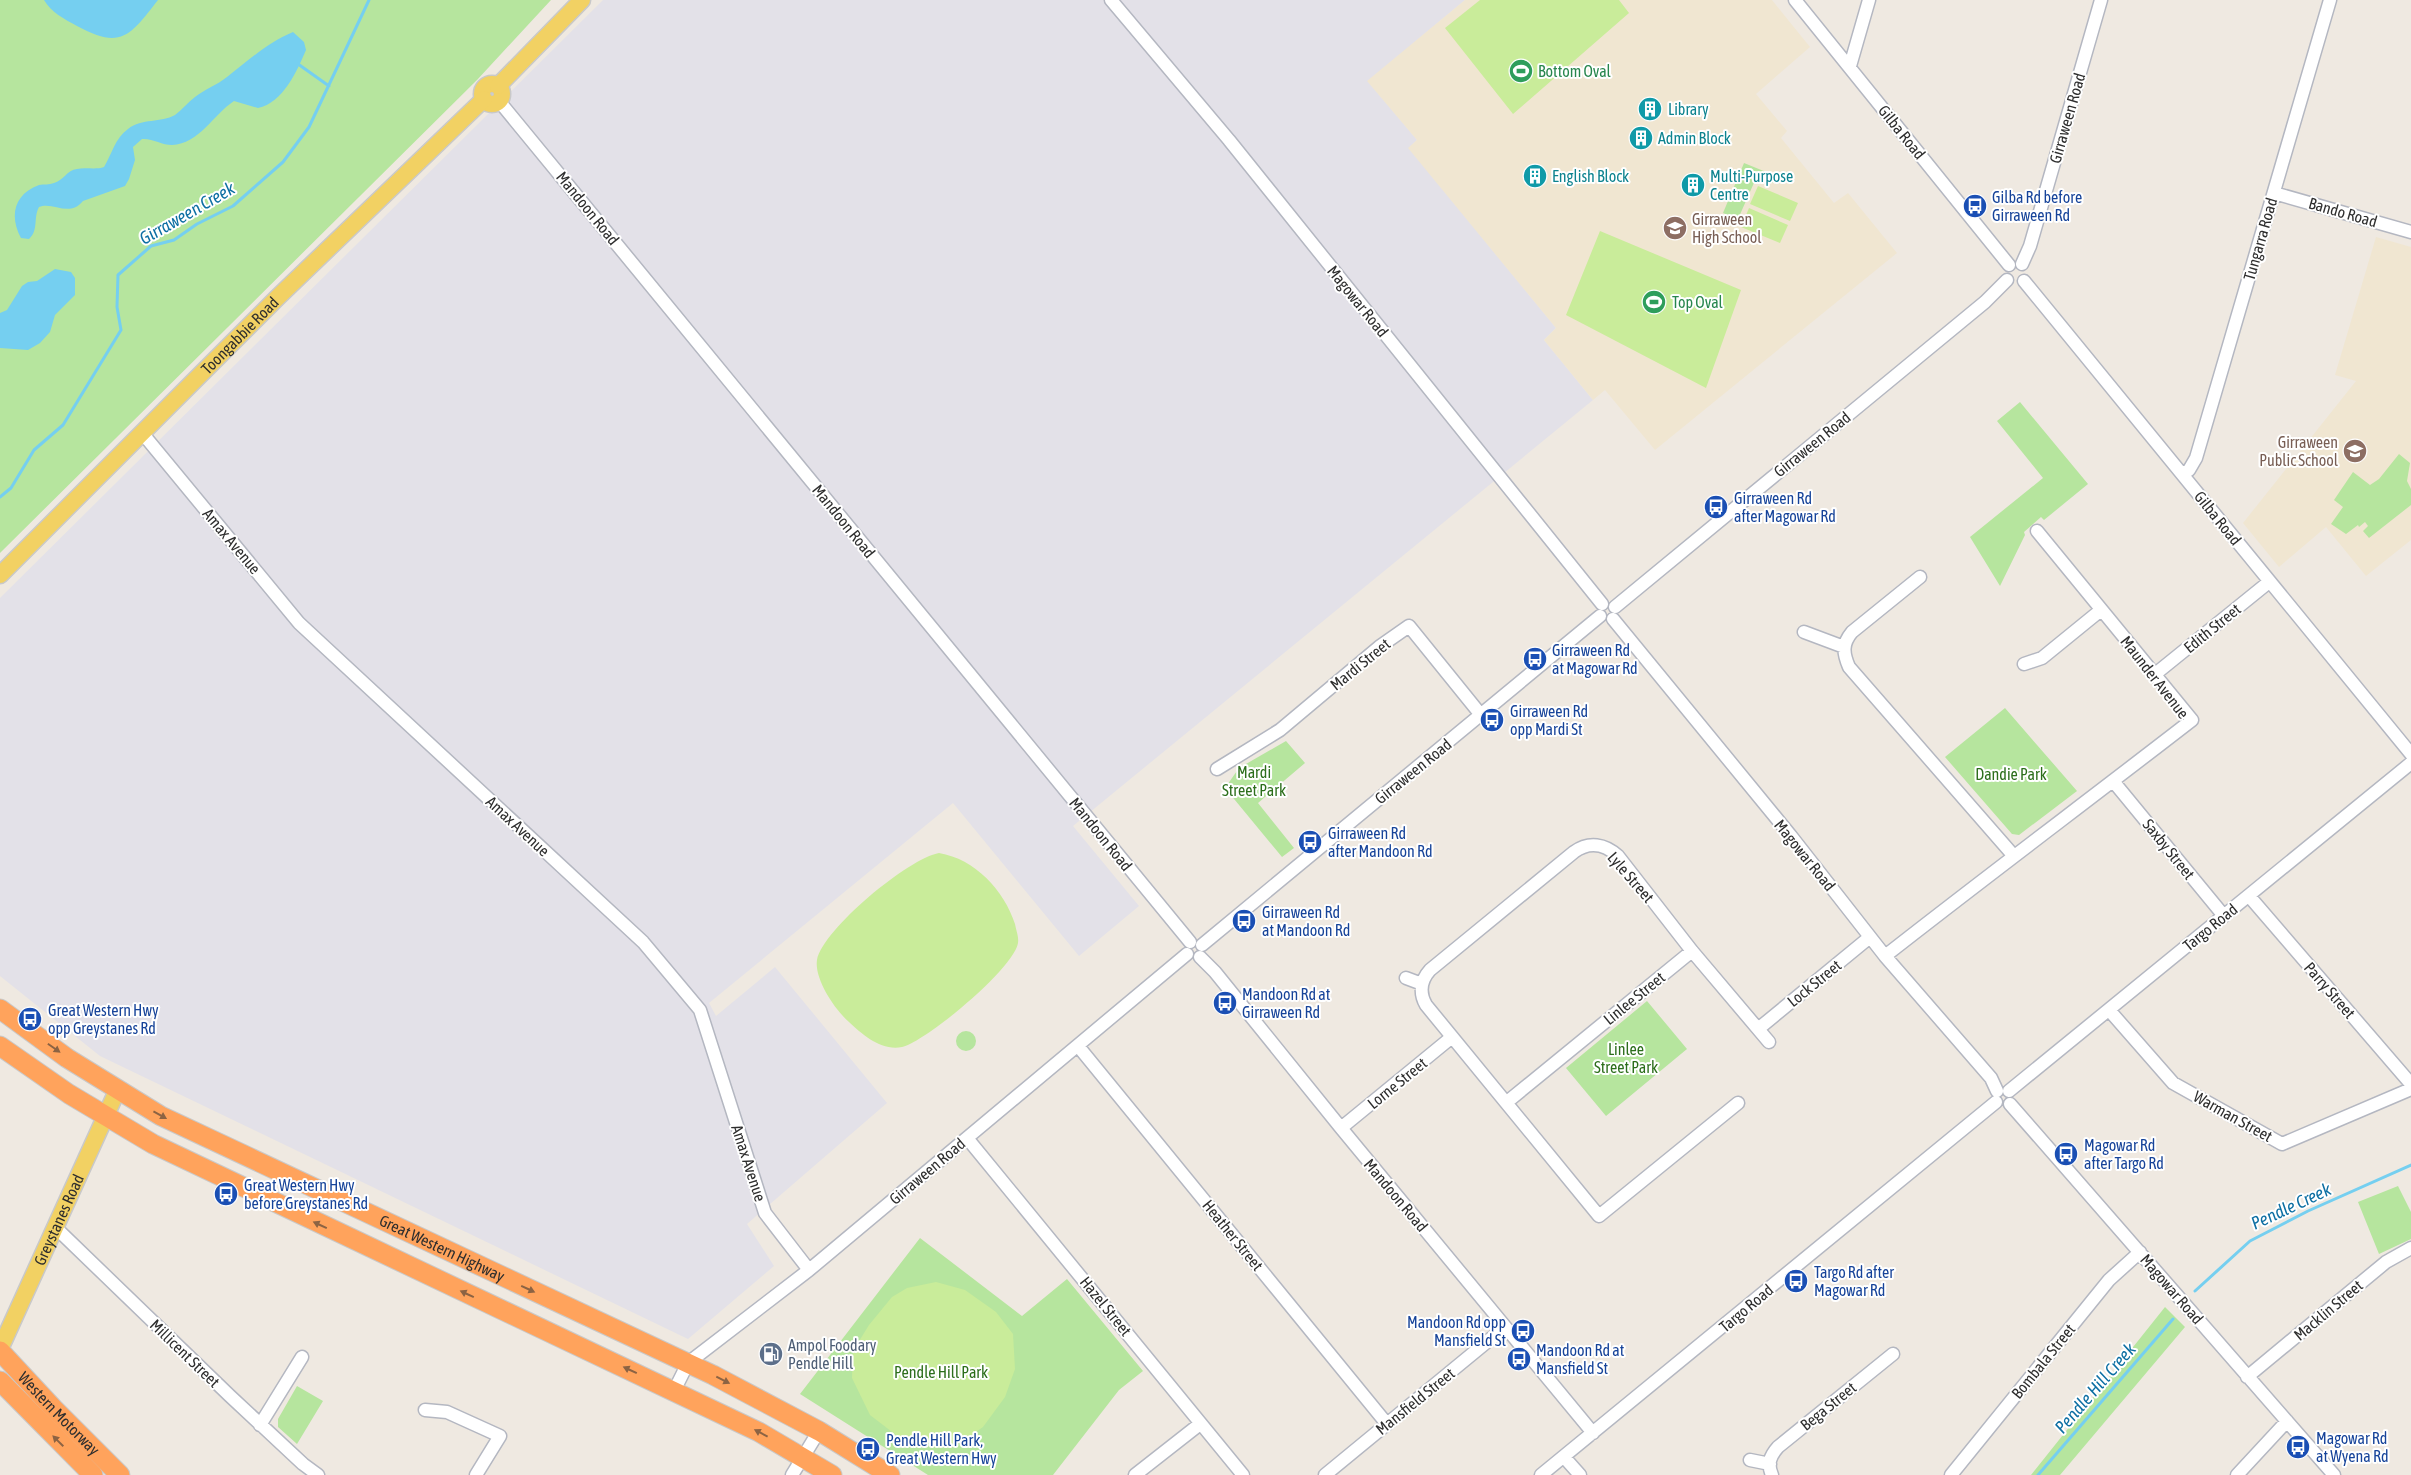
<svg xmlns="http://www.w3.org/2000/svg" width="2411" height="1475" font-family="'Asap Condensed',sans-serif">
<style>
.industrial{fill:#e3e1e8}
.education{fill:#f0e6d1}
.green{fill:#b6e59e}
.pitch{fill:#c9ec9a}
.water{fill:#75cff0}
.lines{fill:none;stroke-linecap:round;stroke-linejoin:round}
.stream{stroke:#75cff0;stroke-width:3}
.minor-casing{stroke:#b4b7c1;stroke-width:15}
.major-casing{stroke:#c9c9c9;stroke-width:19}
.highway-casing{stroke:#c9c9c9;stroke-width:21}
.minor{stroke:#fff;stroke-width:12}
.major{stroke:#f2d163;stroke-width:16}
.highway{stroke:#ffa35c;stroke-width:19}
.oneway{fill:#8c6343}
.labels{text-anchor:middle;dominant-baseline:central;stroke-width:4;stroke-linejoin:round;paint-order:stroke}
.leisure-label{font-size:16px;fill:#27864d;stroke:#fff;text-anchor:start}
.culture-label{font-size:16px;fill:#0d838f;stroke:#fff;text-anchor:start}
.street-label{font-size:16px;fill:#2e2e2e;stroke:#fff}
.transit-label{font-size:16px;fill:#164399;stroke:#fff;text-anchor:start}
.education-label{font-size:16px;fill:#785e54;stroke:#fff;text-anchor:start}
.park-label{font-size:16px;fill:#2c6e1b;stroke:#fff}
.service-label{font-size:16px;fill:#4e5e75;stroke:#fff;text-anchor:start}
.water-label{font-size:18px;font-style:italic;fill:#0d6fa3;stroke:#fff}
</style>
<rect width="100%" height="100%" fill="#efe9e1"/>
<path class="industrial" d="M603,0h862l-97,81 49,59 -8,8 147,180 -12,12 49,60 -520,426 66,80 -60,50 -126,-153 -244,200 7,13 59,-49 112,136 -140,121 27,42 -86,73 -588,-283 -100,-80v-378z"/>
<path class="education" d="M1465,0h307l38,47 -54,47 31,37 -6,7 53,65 14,-10 49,60 -242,197 -50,-60 -12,10 -49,-60 12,-12 -148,-180 9,-8 -50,-59z
M2376,237l35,10v293l-45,36 -40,-49 -47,40 -36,-44 113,-142 -21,-6z"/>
<path class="green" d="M0,0h551l-74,80 -477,473z
M1744,163l32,13 -3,7 -16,-7 -19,43 -15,-6z
M2020,402l68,82 -44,36 -3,-3 -17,15 1,3 -25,51 -30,-49 73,-59 -46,-57z
M2399,454l11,9 -3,18 4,8v16l-42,33 -6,-7 5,-5 -3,-4 -6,5 -1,-2 -12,9 -15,-10 12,-17 -9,-7 19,-28 17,13 9,-6z
M2005,708l72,83 -58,44 -7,-1 -67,-77z
M1286,741l19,22 -47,40 36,45 -12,9 -57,-69 14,-20z
M1647,1001l40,48 -81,67 -40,-48z
M956 1041a10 10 0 1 1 20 0a10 10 0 1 1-20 0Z
M2398,1186l13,26v27l-32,15 -21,-52z
M920,1238l102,78 45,-37 76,92 -24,19 -66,85h-125l-128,-81z
M2165,1307l20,20 -125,148h-29z
M297,1386l26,15 -26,43 -19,-17v-8z"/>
<path class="pitch" d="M1480,0h139l10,13 -116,101 -68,-86z
M1758,186l40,17 -8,18 -40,-17z
M1749,208l39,17 -8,18 -39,-16z
M1600,231l141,59 -35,98 -140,-73z
M939,853c36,6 65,37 76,71 1,6 4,13 3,19 -4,25 -91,98 -116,104 -21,4 -39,-12 -53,-25 -14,-12 -35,-43 -32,-62 6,-31 92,-102 122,-107z
M936,1282l29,8 31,22 17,22 2,35 -10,28 -22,30 -23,16 -26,2 -34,-7 -30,-23 -18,-37 1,-27 16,-26 23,-28 15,-9z"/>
<path class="water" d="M44,0h114c-28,36 -37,50 -81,26 -13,-7 -26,-14 -33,-26z
M293,32l11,10 2,8c-9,21 -23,53 -48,58l-24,-7c-20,13 -35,43 -62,44 -10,0 -20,-7 -30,-6l-9,8 2,13 -6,19 -4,7 -42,15c-14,17 -30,0 -44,6 -6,11 0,23 -10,32l-8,-1c-12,-22 -7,-44 18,-53 5,-1 10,0 15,-2 9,-2 13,-13 23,-14 8,-2 19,1 27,-2 8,-13 11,-29 24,-38 14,-11 33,-6 47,-14 7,-5 13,-13 20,-18 10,-8 22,-12 32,-20 22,-17 40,-34 66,-45z
M55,269l16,3 4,6v17l-20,20 -5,17 -10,11 -12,7 -28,-2v-35l7,-3 15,-24 6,-4 9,-1z"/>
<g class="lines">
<path class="stream" d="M298,64l31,22
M0,497l11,-9 23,-38 29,-25 58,-95 -4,-23 1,-32 33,-29 23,-6 23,-16 36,-18 50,-44 26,-35 60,-127
M2195,1291l55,-50 58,-30 103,-46
M2038,1475l135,-156"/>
<g class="minor-casing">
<path id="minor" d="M1111,0l118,140 373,464
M1795,0l214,265
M1850,66l19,-66
M499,101l691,841
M2274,193l137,39
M2022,264l8,-18 71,-246
M2024,281l387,473
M143,434l156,189 344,319 57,68 65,203 44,57
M2183,474l6,-4 7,-12 134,-458
M1920,577l-68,55c-10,12 -9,21 -3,35l164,188
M1615,607l370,-305 22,-22
M1613,619l178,217 94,120 106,122 6,13
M1804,632l40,15
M2024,664l18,-6 59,-48
M2154,675l115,-93
M1217,769l63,-39 99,-83 30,-21 72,89
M2113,781l111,135
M2249,896l162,188
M1202,945l398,-329
M1885,956c102,-80 205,-157 307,-236l-155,-189
M1200,957l15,15 126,156 252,305
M1406,978l16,6
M2109,1010l64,73 109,61 129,-55
M1758,1029l112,-92
M1078,1046l309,378
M2009,1091l402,-328
M1507,1102l185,-151
M1738,1103l-139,113 -173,-211c-7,-12 -5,-25 4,-35l144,-118c15,-11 31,-8 44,4l74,95 77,91
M2010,1104l324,371
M1341,1128l111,-91
M967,1138l276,337
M55,1227l175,169 73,68 15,11
M2247,1377l139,-115 25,-14
M674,1391l14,-28 121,-93 378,-316
M425,1410l22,2 53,24 -24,39
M260,1425l42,-68
M1564,1457l16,18
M1750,1460l20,4
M792,1475l27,-44
M1135,1475l65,-51
M1325,1475l180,-148
M1541,1475l455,-373
M1772,1475c-5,-11 -2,-19 6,-28l115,-93
M1951,1475l158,-195 31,-28
M2237,1475l50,-54"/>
</g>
<g class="major-casing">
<g id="major">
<circle cx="492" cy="94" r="10"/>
<path d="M498,86l84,-86"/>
<path id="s1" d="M0,575l278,-278 206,-198"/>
<path id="s2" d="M0,1349l117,-258"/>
</g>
</g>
<g class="highway-casing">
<g id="highway">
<path id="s3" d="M0,1009l67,49 94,58 552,259 106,56 71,44"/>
<path d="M0,1046l69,48 84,50 606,288 73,43"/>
<path id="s4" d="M0,1351l54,58 66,66"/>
<path d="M0,1381l93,94"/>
</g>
</g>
<use href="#minor" class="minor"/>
<use href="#major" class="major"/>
<use href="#highway" class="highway"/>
</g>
<defs><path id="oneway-solid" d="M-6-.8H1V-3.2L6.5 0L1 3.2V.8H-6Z" transform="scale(1.25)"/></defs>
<g class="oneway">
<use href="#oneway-solid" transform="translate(54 1048) rotate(35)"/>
<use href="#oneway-solid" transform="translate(160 1115) rotate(29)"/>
<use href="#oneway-solid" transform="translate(320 1225) rotate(-155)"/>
<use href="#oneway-solid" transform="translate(528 1289) rotate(25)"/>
<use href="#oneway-solid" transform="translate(467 1294) rotate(-155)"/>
<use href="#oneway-solid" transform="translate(630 1370) rotate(-155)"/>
<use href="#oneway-solid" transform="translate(723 1380) rotate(27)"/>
<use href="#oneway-solid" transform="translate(761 1433) rotate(-152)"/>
<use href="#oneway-solid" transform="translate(58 1441) rotate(-135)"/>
</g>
<defs>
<g id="stadium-disc" transform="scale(1.25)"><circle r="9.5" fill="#2e9e5b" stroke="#fff"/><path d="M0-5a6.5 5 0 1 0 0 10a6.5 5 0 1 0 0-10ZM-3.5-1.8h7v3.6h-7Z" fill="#fff"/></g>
<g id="building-disc" transform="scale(1.25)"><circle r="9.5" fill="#0f9aa8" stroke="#fff"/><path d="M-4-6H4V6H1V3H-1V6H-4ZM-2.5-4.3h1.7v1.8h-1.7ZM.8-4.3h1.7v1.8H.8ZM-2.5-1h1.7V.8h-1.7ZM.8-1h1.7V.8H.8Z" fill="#fff"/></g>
<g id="bus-disc" transform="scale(1.25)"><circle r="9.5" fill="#1a4fb4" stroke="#fff"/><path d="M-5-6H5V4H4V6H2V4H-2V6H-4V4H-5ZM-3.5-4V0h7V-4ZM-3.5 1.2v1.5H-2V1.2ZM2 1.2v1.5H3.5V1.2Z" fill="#fff"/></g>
<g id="school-disc" transform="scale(1.25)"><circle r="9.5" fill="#8d6e63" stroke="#fff"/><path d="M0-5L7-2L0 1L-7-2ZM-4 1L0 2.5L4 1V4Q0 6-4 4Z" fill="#fff"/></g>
<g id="fuel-disc" transform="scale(1.25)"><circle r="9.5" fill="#5c6f8a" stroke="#fff"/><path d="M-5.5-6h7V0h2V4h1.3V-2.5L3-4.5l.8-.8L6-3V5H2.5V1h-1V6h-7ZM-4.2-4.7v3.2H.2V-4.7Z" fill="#fff"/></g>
</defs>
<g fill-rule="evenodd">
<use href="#stadium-disc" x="1521" y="71"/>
<use href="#building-disc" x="1650" y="109"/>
<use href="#building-disc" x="1641" y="138"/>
<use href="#building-disc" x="1535" y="176"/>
<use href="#building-disc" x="1693" y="185"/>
<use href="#bus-disc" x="1975" y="206"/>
<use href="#school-disc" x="1675" y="228"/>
<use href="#stadium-disc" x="1654" y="302"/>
<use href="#school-disc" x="2355" y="451"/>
<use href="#bus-disc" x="1716" y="507"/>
<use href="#bus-disc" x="1535" y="659"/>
<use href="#bus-disc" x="1492" y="720"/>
<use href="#bus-disc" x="1310" y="842"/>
<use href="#bus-disc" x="1244" y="921"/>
<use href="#bus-disc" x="1225" y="1003"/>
<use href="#bus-disc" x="30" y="1019"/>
<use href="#bus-disc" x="2066" y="1154"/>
<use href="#bus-disc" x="226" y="1194"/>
<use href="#bus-disc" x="1796" y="1281"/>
<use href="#bus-disc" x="1523" y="1331"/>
<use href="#fuel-disc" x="771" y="1354"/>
<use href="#bus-disc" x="1519" y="1359"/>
<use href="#bus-disc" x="2298" y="1447"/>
<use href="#bus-disc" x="868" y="1449"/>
</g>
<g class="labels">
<g class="leisure-label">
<text x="1538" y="71">Bottom Oval</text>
<text x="1672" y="302">Top Oval</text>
</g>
<g class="culture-label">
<text x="1668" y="109">Library</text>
<text x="1658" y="138">Admin Block</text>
<text x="1552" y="176">English Block</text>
<text x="1710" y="176">Multi-Purpose<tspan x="1710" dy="18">Centre</tspan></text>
</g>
<g class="street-label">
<text transform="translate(2067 118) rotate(-74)">Girraween Road</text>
<text transform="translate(1902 132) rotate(51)">Gilba Road</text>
<text transform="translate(588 208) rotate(51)">Mandoon Road</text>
<text transform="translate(2343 212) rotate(16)">Bando Road</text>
<text transform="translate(2260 239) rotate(-74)">Tungarra Road</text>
<text transform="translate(1358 301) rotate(51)">Magowar Road</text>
<text stroke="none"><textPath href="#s1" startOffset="339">Toongabbie Road</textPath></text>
<text transform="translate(1812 444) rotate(-39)">Girraween Road</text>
<text transform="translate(2218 518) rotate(51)">Gilba Road</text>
<text transform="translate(844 521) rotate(51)">Mandoon Road</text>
<text transform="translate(232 541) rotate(50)">Amax Avenue</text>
<text transform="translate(2212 628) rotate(-39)">Edith Street</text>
<text transform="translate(1360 664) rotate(-39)">Mardi Street</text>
<text transform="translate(2155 677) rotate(52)">Maunder Avenue</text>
<text transform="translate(1413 771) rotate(-39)">Girraween Road</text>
<text transform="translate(518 826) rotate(43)">Amax Avenue</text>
<text transform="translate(1101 834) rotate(51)">Mandoon Road</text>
<text transform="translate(2169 849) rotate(51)">Saxby Street</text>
<text transform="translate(1805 855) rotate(51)">Magowar Road</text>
<text transform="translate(1631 877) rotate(49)">Lyle Street</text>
<text transform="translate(2210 927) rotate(-39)">Targo Road</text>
<text transform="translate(1814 983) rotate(-39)">Lock Street</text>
<text transform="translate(2330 990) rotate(49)">Parry Street</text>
<text transform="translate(1634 998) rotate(-39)">Linlee Street</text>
<text transform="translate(1397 1083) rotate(-39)">Lorne Street</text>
<text transform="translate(2233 1116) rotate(29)">Warman Street</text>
<text transform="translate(749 1163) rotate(72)">Amax Avenue</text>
<text transform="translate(927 1171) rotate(-40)">Girraween Road</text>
<text transform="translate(1396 1195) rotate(50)">Mandoon Road</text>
<text stroke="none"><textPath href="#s2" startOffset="142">Greystanes Road</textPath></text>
<text transform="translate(1233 1235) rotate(51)">Heather Street</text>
<text stroke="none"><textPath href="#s3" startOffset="504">Great Western Highway</textPath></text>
<text transform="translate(2172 1289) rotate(49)">Magowar Road</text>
<text transform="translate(1106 1306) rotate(51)">Hazel Street</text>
<text transform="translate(1746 1308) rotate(-40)">Targo Road</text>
<text transform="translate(2328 1310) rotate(-40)">Macklin Street</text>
<text transform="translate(185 1353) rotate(44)">Millicent Street</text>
<text transform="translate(2043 1361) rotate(-51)">Bombala Street</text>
<text transform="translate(1415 1401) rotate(-39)">Mansfield Street</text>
<text transform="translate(1828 1406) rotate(-39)">Bega Street</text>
<text stroke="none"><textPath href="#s4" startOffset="86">Western Motorway</textPath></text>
</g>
<g class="transit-label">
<text x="1992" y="197">Gilba Rd before<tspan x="1992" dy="18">Girraween Rd</tspan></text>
<text x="1734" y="498">Girraween Rd<tspan x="1734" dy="18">after Magowar Rd</tspan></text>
<text x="1552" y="650">Girraween Rd<tspan x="1552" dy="18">at Magowar Rd</tspan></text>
<text x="1510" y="711">Girraween Rd<tspan x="1510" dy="18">opp Mardi St</tspan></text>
<text x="1328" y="833">Girraween Rd<tspan x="1328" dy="18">after Mandoon Rd</tspan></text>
<text x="1262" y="912">Girraween Rd<tspan x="1262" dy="18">at Mandoon Rd</tspan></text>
<text x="1242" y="994">Mandoon Rd at<tspan x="1242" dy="18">Girraween Rd</tspan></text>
<text x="48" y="1010">Great Western Hwy<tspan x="48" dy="18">opp Greystanes Rd</tspan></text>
<text x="2084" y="1145">Magowar Rd<tspan x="2084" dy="18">after Targo Rd</tspan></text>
<text x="244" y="1185">Great Western Hwy<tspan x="244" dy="18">before Greystanes Rd</tspan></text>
<text x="1814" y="1272">Targo Rd after<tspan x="1814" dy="18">Magowar Rd</tspan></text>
<text x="1506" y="1322" text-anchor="end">Mandoon Rd opp<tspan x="1506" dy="18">Mansfield St</tspan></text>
<text x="1536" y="1350">Mandoon Rd at<tspan x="1536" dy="18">Mansfield St</tspan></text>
<text x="2316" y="1438">Magowar Rd<tspan x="2316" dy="18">at Wyena Rd</tspan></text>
<text x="886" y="1440">Pendle Hill Park,<tspan x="886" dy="18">Great Western Hwy</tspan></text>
</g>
<g class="education-label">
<text x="1692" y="219">Girraween<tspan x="1692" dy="18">High School</tspan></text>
<text x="2338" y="442" text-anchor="end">Girraween<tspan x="2338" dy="18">Public School</tspan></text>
</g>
<g class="park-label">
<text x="1254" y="772">Mardi<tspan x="1254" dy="18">Street Park</tspan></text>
<text x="2011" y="774">Dandie Park</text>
<text x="1626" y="1049">Linlee<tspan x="1626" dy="18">Street Park</tspan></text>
<text x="941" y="1372">Pendle Hill Park</text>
</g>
<g class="service-label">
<text x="788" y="1345">Ampol Foodary<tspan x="788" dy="18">Pendle Hill</tspan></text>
</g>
<g class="water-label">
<text transform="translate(187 213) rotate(-30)">Girraween Creek</text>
<text transform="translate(2291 1206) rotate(-25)">Pendle Creek</text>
<text transform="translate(2095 1388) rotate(-49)">Pendle Hill Creek</text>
</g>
</g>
</svg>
